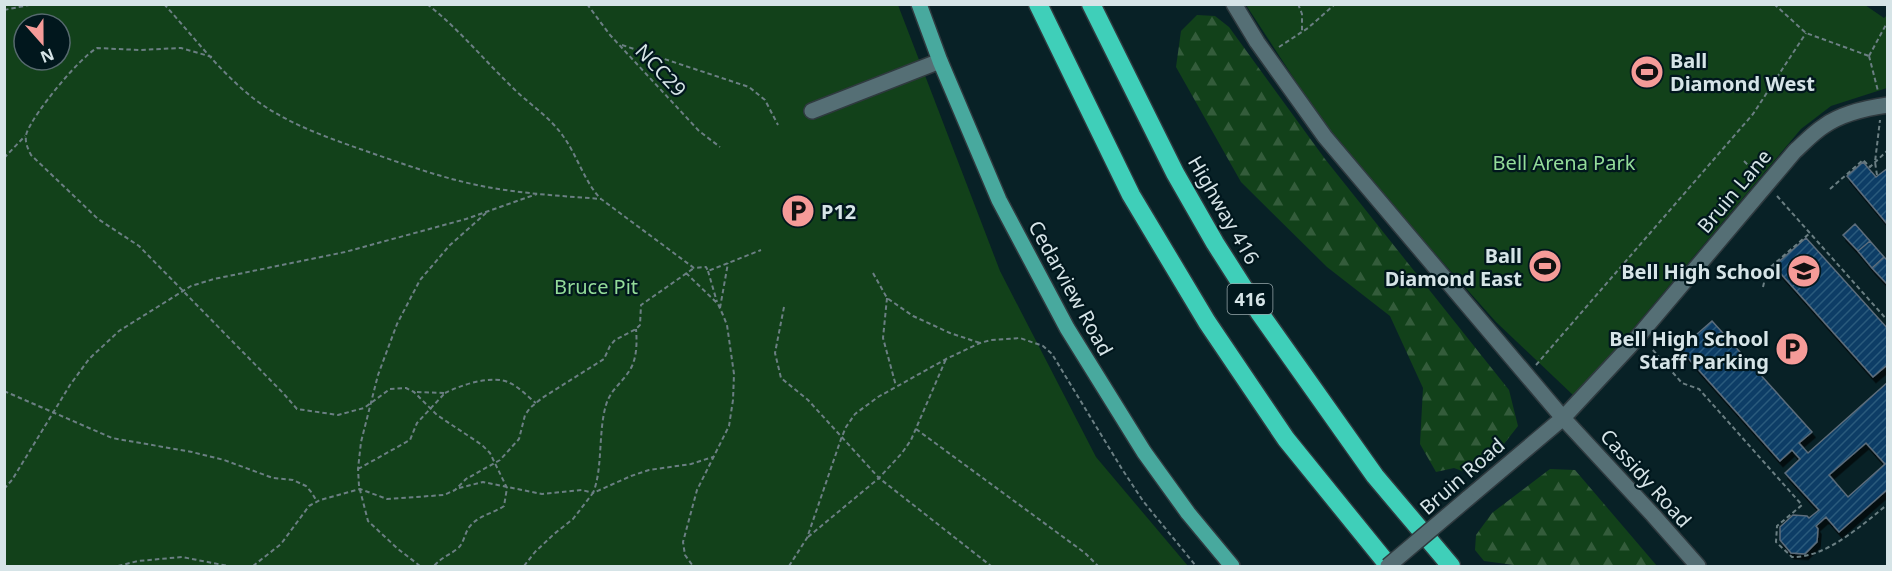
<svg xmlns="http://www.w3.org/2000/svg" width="1892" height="571" font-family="'Noto Sans',sans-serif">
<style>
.forest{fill:url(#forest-firs)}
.park{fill:#12411a;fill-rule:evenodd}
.building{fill:url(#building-hatch);stroke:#5d6d7c;stroke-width:1.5;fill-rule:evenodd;filter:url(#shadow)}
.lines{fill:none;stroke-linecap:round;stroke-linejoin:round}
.minor-casing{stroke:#2f3a3f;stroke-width:18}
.major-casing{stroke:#2f3a3f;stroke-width:18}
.highway-casing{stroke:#2f3a3f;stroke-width:21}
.path{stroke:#6b7f83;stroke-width:2;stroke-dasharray:4.5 3;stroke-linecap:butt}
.minor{stroke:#556f75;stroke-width:15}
.major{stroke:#48a99e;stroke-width:15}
.highway{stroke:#3fcfb9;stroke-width:18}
.minor-bridge-casing{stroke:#2f3a3f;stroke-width:18;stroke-linecap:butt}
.minor-bridge{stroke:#556f75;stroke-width:15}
.labels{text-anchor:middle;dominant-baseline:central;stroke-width:4.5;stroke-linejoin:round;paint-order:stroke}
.shield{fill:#01171d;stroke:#96a6aa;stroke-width:1.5}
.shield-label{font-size:18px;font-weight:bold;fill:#d6e4e7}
.poi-label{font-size:20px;font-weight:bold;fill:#d6e4e7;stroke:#01171d;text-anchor:end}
.street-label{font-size:20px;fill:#d6e4e7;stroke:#01171d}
.park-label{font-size:20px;fill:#93dc99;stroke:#01171d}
</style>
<defs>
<pattern id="forest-firs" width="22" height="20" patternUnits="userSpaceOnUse" patternTransform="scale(1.5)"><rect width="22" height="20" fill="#12411a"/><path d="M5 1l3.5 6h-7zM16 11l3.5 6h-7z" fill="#345c3b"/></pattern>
<pattern id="building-hatch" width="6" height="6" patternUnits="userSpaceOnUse" patternTransform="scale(1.5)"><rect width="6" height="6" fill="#083e66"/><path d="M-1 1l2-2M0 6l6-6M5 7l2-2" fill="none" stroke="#2b5a7c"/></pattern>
<filter id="shadow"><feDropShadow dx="3" dy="5.5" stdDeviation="0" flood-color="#0009"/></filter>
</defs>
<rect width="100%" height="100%" fill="#082126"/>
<path class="forest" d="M1197,15l18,1 14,11 96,132 184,231 9,36 -29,37 -16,12 -19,-7 -18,4 -16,-28 3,-56 -33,-72 -63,-49 -86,-85 -65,-115 5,-36z
M1550,469l25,1 82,96h-136l-37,-5 -9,-11 1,-15 16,-22z"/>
<path class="park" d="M4,5h894l102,266 96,186 92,109h-1183zM24,24h36v36h-36z
M1246,5h619l19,13 3,-3v73l-56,18 -30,23 -206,245 -21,22 -78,-74 -146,-164 -40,-55z"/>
<path class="building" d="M1863,162l13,15 12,-9v57l-41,-49z
M1855,224l15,17 -12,10 -15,-16z
M1806,238l82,91v39l-2,-2 -13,11 -99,-111z
M1870,241l14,16 -12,11 -14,-17z
M1884,257l4,4 -1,23 -15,-16z
M1712,321l100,111 -13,11 9,10 80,-71v107l-49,43 -13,-15 -10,9 2,3 -1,13 -12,12 -14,-1 -11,-13v-13l13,-12 14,1 2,2 10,-8 -34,-37 15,-14 -8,-9 -12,11 -100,-112zM1866,443l19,21 -37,33 -19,-22z"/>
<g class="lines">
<g class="minor-casing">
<path id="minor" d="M1234,4l23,38 68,95 238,281 90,97 45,51
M812,111l128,-50
M1467,499l96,-81 67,-72 165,-195c9,-8 18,-18 29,-25 18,-13 42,-18 64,-21"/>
</g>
<g class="major-casing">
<path id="major" d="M919,4l21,57 59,139 68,128 77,124 44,61 44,53"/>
</g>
<g class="highway-casing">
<path id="highway" d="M1038,4l93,191 76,127 79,117 103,127
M1091,4l84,169 40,70 44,69 116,164 76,90"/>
</g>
<path class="path" d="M164,4c29,32 55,67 89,94 31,24 70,38 107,51 41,14 83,30 127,38 38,7 76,9 114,12
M427,4c32,25 57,56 86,84 16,16 37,29 50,48 14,19 22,47 38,63l93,69 12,-1 2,4 53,-21
M587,4l23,31 89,96 21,16
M1298,4l4,10v17
M1774,4l32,29 63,23
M4,10l30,-6
M622,45l127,42 16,13 13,25
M1279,47l29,-19 27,-24
M1869,56l9,35
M1869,56l19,-35
M212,57l-31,-9 -42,2 -42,-2c-19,11 -62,64 -70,84 -3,8 0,15 4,23l67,64 41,27 145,148 13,15 41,6 26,-7 26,-19 16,-1 8,4 23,23 45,30 8,8 17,35 -3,18c-10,7 -24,9 -33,19 -7,7 -6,18 -14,24 -9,7 -15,8 -23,17
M4,158l21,-22
M1744,161l13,13
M1877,175l-2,-13 5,-42
M1830,189l33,-29 7,7 18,-17
M1777,196l111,125
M708,271l9,31
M686,273l32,31 5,11 4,10 7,49 -1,26 -4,26 -32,64 -14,52 2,13 8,11
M873,273l14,25 26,18 37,17 30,10
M1763,287l4,-17 43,-37
M887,298l-4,40 13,48
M784,307l-9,46 6,25 27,22 71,78 112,88
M720,308l8,-45
M1656,338l2,2 -6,9 30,34 17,6 103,116 -25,21 -1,16 16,15c34,1 70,-32 96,-53
M1536,365l217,-251 53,-81
M4,391l108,47 80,14 32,8 49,18 20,2 13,6 6,7 4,7
M445,393c16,-8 48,-19 65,-10 9,4 18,14 26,20
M916,429l169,124 13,13
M358,469l52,-29 7,-17 28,-30 -30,-1
M459,488l24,-6 59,12 40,-4 11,3c10,-24 5,-61 13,-88 5,-17 19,-24 26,-39 5,-11 5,-25 4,-37
M4,489l8,-9 58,-95 19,-26 30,-28 72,-45 23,-7 131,-27 121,-33 71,-25
M808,537l71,-59 23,-25 9,-13 35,-81
M118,566l20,-5 44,-4 46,9
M253,566l28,-22 28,-38 11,-6 40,-11 27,10 57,-4 11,-5 11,-11 34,-19 19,-21 6,-24 5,-7 12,-10 62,-39 6,-13 5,-6 21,-11 4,-4 1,-20 53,-37
M420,566l-22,-17 -30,-28 -9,-35 -1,-17 3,-27 17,-67 19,-51 23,-44 30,-35 36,-32
M524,566l11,-14 19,-18 19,-15 20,-26 38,-17 18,-6 42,-6 22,-7
M789,566l18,-28 34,-99 5,-12 9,-13 23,-17 68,-38 34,-16 11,-3 29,-2 23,8 9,8 70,115 21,32 53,65"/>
<use href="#minor" class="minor"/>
<use href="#major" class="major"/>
<use href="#highway" class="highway"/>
<g class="minor-bridge-casing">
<path id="minor-bridge" d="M1388,566l79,-67"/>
</g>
<use href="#minor-bridge" class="minor-bridge"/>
</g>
<defs>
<g id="stadium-disc" transform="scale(1.725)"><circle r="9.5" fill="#f59b98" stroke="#01171d"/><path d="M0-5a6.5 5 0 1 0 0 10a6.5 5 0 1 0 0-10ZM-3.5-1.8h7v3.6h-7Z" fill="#111"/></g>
<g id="parking-disc" transform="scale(1.725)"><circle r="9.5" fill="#f59b98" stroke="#01171d"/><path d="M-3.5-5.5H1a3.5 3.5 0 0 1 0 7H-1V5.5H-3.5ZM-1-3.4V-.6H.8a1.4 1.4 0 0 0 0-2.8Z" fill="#111"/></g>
<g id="school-disc" transform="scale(1.725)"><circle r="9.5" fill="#f59b98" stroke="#01171d"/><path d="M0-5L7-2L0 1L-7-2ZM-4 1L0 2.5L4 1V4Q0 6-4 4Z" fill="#111"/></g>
</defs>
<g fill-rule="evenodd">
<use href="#stadium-disc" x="1647" y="72"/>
<use href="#parking-disc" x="798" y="211"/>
<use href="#stadium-disc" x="1545" y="266"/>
<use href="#school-disc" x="1804" y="271"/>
<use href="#parking-disc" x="1792" y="349"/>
</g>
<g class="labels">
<rect class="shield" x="1227.5" y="284" width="45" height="30" rx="4.5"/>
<g class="shield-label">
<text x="1250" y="299">416</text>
</g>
<g class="poi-label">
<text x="1670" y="60" text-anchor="start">Ball<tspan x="1670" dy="23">Diamond West</tspan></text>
<text x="821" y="211" text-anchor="start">P12</text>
<text x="1522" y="255">Ball<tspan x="1522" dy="23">Diamond East</tspan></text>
<text x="1781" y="271">Bell High School</text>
<text x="1769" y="338">Bell High School<tspan x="1769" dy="23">Staff Parking</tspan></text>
</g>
<g class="street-label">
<text transform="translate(661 70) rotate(47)">NCC29</text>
<text transform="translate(1734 191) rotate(-50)">Bruin Lane</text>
<text transform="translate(1224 210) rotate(60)">Highway 416</text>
<text transform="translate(1071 288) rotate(61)">Cedarview Road</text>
<text transform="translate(1462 476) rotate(-41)">Bruin Road</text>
<text transform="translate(1646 478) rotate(48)">Cassidy Road</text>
</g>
<g class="park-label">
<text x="1564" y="162">Bell Arena Park</text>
<text x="596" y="286">Bruce Pit</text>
</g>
</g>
<rect width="1892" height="571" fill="none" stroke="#d6e4e7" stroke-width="12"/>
<g transform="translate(42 42) rotate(159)"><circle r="28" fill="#01171d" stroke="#56696e" stroke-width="1.5"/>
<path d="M0-4.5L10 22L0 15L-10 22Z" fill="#f59b98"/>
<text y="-9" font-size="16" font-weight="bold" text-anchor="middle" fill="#d6e4e7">N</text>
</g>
</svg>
